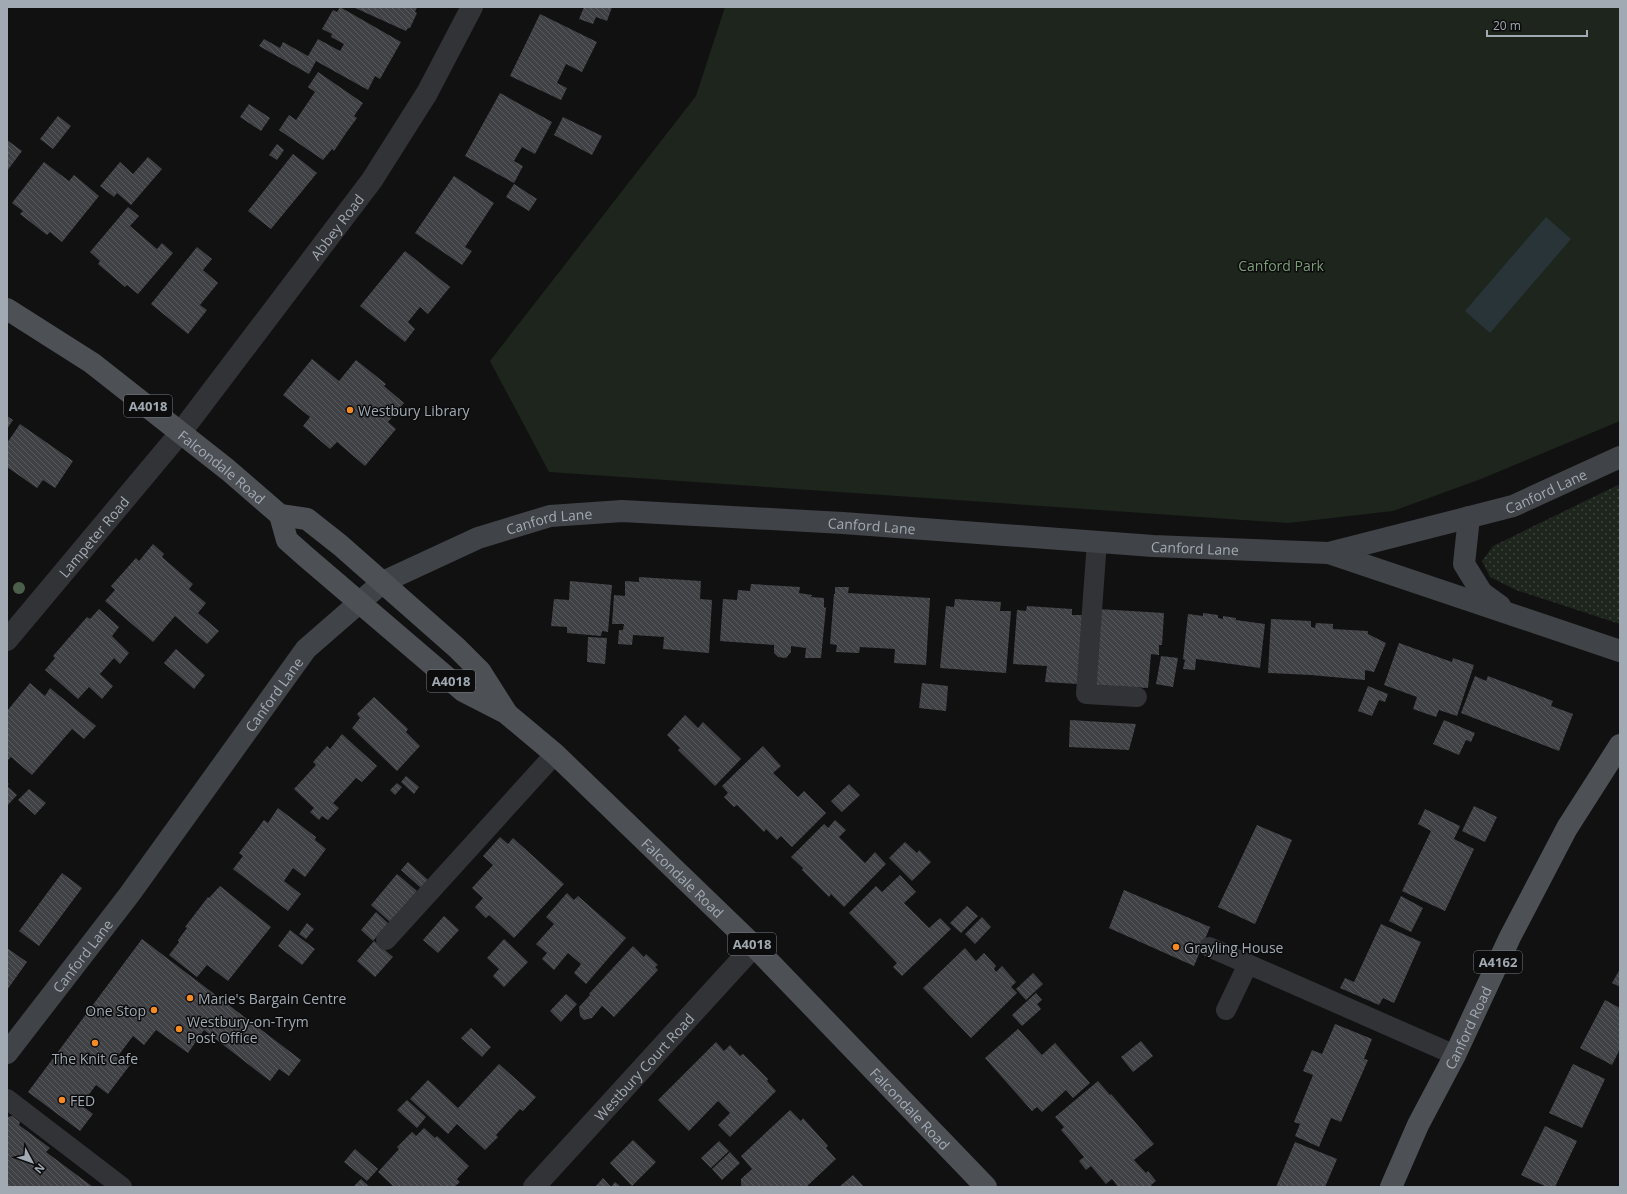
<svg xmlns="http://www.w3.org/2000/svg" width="1627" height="1194" font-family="'Open Sans',sans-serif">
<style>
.grass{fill:url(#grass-dots)}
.park{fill:#1d251d}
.water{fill:#293438}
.building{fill:url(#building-back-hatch)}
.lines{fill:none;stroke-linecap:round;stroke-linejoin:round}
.lane{stroke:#323337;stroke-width:20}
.street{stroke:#323337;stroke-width:22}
.secondary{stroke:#404347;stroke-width:22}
.primary{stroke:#4d5156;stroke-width:22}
.tree{fill:#4c5f4a}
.poi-dot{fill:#f68b25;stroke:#0c0c0d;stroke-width:1.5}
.labels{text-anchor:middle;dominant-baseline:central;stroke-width:3;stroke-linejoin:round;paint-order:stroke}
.shield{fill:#0c0c0d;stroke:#747b81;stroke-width:1}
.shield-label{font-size:13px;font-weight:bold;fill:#a1aab3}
.street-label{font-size:14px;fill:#a1aab3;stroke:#0c0c0d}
.park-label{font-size:14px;fill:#7c9f78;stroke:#0c0c0d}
.poi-label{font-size:14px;fill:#a1aab3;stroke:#0c0c0d;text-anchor:start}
</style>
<defs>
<pattern id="grass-dots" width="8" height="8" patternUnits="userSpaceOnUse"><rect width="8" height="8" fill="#1d251d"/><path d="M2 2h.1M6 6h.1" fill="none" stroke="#3b423b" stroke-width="1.8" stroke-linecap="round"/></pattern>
<pattern id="building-back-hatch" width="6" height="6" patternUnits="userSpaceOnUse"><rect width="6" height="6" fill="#404145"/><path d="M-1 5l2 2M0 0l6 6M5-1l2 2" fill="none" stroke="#585a5d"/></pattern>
</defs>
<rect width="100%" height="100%" fill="#111112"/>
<path class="grass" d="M1620,484v140l-104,-34 -26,-13 -8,-16 11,-15z"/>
<path class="park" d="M725,7h895v414l-139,58 -88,32 -105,12 -739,-51 -59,-111 206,-265z"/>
<path class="water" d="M1546,217l25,22 -81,94 -25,-22z"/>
<path class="building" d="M340,7l61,35 -21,37 -5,-3 -7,14 -52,-29 -7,13 -50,-28 5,-7 16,9 3,-6 25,14 10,-17 22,12 4,-7 -13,-7 1,-3 -10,-5 11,-19 4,2z
M353,7h64l-2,5 2,1 -7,15h-2l-2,3z
M584,7h28l-5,14 -11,-4 -3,7 -14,-5z
M540,14l57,28 -15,30 -16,-8 -9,19 10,5 -6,12 -51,-24z
M318,72l45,31 -9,13 3,2 -11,15 -12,18 -2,-2 -9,11 -44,-30 10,-15 7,5 19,-28 -7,-5z
M500,93l52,29 -17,32 -13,-7 -8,14 9,5 -9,17 -49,-27z
M249,104l21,14 -9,13 -21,-14z
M58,116l13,10 -18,23 -13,-10z
M563,117l39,19 -10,19 -38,-20z
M7,140l15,11 -15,20z
M277,144l7,6 -7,10 -8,-5z
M293,154l24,19 -46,56 -23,-18z
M148,157l14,12 -31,36 -14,-12 -3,4 -14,-11 20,-24 13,12z
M44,162l25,19 5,-6 25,21 -37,46 -12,-10 -3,3 -27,-21 3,-3 -11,-8z
M454,176l40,27 -29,44 7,4 -10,14 -47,-32z
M514,184l23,15 -8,12 -23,-14z
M128,207l11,9 -9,10 27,23 5,-6 11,10 -35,41 -11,-9 -2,2 -14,-12 -13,-11 2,-3 -10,-9z
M197,247l15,12 -9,11 15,13 -18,22 7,5 -19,24 -37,-30z
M405,251l45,36 -22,27 -8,-7 -12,15 7,7 -10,13 -45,-36z
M312,359l27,22 17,-21 30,24 -2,2 20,17 -16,19 8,7 -31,37 -28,-24 -7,7 -27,-23 7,-9 -27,-22z
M7,416l6,4 -6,9z
M20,424l53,37 -18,27 -12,-8 -6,8 -30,-21v-24z
M153,544l11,10 -2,3 31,27 -4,5 17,14 -8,10 21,18 -12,13 -32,-28 -22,26 -48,-41 10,-11 -4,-4 25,-28 3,3z
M639,577l62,4 -1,18 12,1 -3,53 -46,-4 1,-12 -31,-2 -1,10 -14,-1 1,-14h4l1,-6h-12l2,-29 11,1v-15l14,1z
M570,581l42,4 -4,47 -6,-1 -1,5 -34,-3v-6l-16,-1 3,-27 15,1z
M751,584l49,3 -1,6 13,2 -1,2 13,1v10l2,-1 -5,51h-16l1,-10 -15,-2v6l-5,6 -8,-1 -4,-4v-8l-54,-4 3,-42 14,1 1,-10 12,1z
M835,587h14l-1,6 82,5 -4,67 -32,-2 1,-14 -35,-2 -1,6 -23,-1 1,-7 -7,-1 4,-50h1z
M955,599l46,3 -1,9h11l-5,62 -66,-5 6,-62 8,1z
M1027,606l45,3v6h11l-5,69 -33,-2 2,-16 -34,-2 4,-54 9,1z
M99,609l20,18 -7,9 17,17 -9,11 -6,-6 -14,16 13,12 -11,13 -13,-12 -11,12 -33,-29 10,-12 -2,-2 34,-39 3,2z
M1098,609l66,4 -2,32h-3v10l-8,-1 -3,34 -56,-3z
M1203,613l15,2v3l5,1v-3l13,2v2l29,4 -5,44 -64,-9 -1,11 -12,-1 2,-9 -2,-1 5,-45 15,2z
M1271,619l40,2v6l4,1 1,-5 17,1v5l35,2v3l18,9 -12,29 -9,-2v10l-54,-5 -43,-2z
M588,637l19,1 -2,26 -18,-2z
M1399,643l53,19 1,-4 21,7 -17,51 -18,-6 -3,7 -23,-8 4,-12 -33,-12z
M176,649l29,26 -11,14 -30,-26z
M1161,656l17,2 -5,29 -17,-3z
M1475,676l11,5 2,-5 65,25 -2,5 22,8 -14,37 -98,-38z
M30,683l15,13 5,-8 46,38 -12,13 -12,-10 -40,46 -21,-18 -4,4v-50z
M922,683l26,3 -2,25 -27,-3z
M1368,686l20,8 -3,8 -6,-2 -7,16 -14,-5z
M374,697l34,32 -2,3 14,14 -23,25 -45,-43 8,-10 -3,-4z
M685,715l13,13 5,-6 38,37 -26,27 -37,-36 2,-2 -13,-13z
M1070,720l66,4 -7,26 -60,-3z
M1444,720l31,13 -4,9 -5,-2 -7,15 -26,-11z
M342,734l35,32 -15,16 -6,-4 -11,12 -12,13 6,5 -11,12 -6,-4 -3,4 -9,-8 4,-4 -20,-19 22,-24 -3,-3 14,-16 3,3z
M763,746l18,20 -8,7 25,24 6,-6 22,22 -34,34 -11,-11 -4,4 -11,-11 -2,3 -27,-27 -3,2 -10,-10 4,-4 -6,-7z
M406,776l13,11 -5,7 -13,-12z
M7,782l2,2 -2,2 10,9 -10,11z
M397,783l5,4 -7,8 -5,-5z
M849,784l11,11 -18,17 -11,-11z
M29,789l17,14 -11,12 -17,-15z
M1474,806l23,11 -12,25 -23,-11z
M278,808l38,29 -1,3 11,9 -21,28 -12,-9 -9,13 17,13 -13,17 -55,-42 10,-13 -4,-3 13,-17 12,-16 4,3z
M1425,809l35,17 -6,13 20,10 -29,62 -43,-20 29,-60 -13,-7z
M835,820l11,10 -7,7 26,26 10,-11 11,12 -42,43 -13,-13 -2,3 -27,-27 1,-2 -12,-11 33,-33 4,4z
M1257,825l35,15 -37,84 -37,-17z
M500,837l8,7 5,-6 51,46 -50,54 -25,-23 -3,3 -11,-11 8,-9 -11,-10 21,-23 -10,-9z
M905,842l12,11 2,-3 12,12 -19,19 -23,-23z
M408,862l20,18 -7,8 -20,-18z
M62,873l20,15 -43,58 -20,-15z
M397,874l20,17 -27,31 -19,-17z
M900,875l16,17 -12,11 25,25 11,-10 11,11 -49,47 -9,-9 4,-4 -48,-50 27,-27 6,6z
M220,886l51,41 -43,54 -21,-16 -10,12 -28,-22 10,-13 -1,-2 9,-12 -2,-1 23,-30 1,1z
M1124,890l86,37 -16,39 -85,-38z
M567,893l7,7 4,-4 48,42 -40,46 -12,-11 7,-9 -13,-11 -14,17 -12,-11 5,-6 -11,-9 18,-20 -8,-7z
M1401,896l22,12 -12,24 -22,-11z
M967,906l11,10 -17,17 -11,-10z
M376,912l12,11 -15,18 -12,-11z
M444,916l15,14 -21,23 -15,-13z
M982,917l9,10 -16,17 -10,-10z
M307,923l7,6 -8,10 -7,-5z
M1381,924l40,18 -27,61 -11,-5 -4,7 -39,-17 5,-10 9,4z
M290,930l25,19 -13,16 -24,-19z
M142,939l159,121 -12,16 -10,-7 -9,12 -66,-51 -16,23 -32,-23 -12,15 -11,-9 -15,20 12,9 -22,29 -12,-9 -15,20 12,9 -13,17 -52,-39z
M504,939l24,23 -24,25 -11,-11 6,-7 -12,-11z
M374,941l19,16 -18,20 -18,-16z
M633,946l11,11 2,-3 12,11 -3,2 3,3 -44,47 -12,-11 -10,12 -8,2 -4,-4 -1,-9 11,-12 -1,-1z
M7,948l20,14 -20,28z
M965,948l11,13 8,-8 12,13 -2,3 2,3 6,-6 14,16 -5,5 6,6 -46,45 -48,-50z
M1620,969v18l-8,-4z
M1033,973l10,11 -17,16 -10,-11z
M1036,993l6,7 -5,4 4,5 -19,17 -10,-11z
M566,994l11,10 -16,18 -11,-11z
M1605,1000l15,8v41l-8,16 -32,-17z
M1335,1024l37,15 -8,20 4,1 -27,62 -10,-4 -12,29 -24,-11 5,-12 -6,-2 19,-47 -10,-4 9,-21 10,4z
M471,1028l20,19 -9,10 -21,-19z
M1018,1029l24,26 13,-12 35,40 -17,15 -7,-8 -24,22 -5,-5 -5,4 -47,-53z
M1141,1041l12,15 -20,16 -12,-15z
M716,1042l8,9 6,-6 10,11 3,-2 25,25 -1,2 9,10 -46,46 -12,-12 12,-12 -12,-12 -29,30 -31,-31z
M499,1064l37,33 -13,14 -3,-2 -24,26 2,2 -13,13 -28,-26 -9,10 -38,-35 18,-19 30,28z
M1573,1064l32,15 -23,49 -33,-15z
M1098,1081l12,14 1,-1 43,50 -20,16 12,13 2,-2 8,10 -5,4 2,2h-35l-6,-8 -6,5 -15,-18 -5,4 -7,-9 5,-4 -23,-27 3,-3 -9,-10z
M407,1100l19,17 -9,11 -20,-18z
M790,1110l11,11 2,-3 25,28 -2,2 10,11 -30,28h-63l-2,-2v-6l11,-10 -11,-13z
M12,1116l8,6 -1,3 31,23 -4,4 47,35h-86v-70z
M1545,1126l32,15 -22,46h-8l-26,-12z
M424,1128l11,10 2,-2 32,30 -12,13 3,3 -6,5h-60l-16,-15 21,-23 -2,-2 15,-15 4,4z
M633,1140l23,22 -24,24 -22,-23z
M719,1141l10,10 -18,17 -10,-10z
M1295,1142l42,17 -12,28h-49z
M355,1149l23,20 -11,12 -23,-19z
M730,1152l10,11 -18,17 -10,-11z
M853,1175l11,12h-25z
M603,1178l8,9 4,-5 6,5h-26z
M361,1179l9,8h-17z"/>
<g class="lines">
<path class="lane" d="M1097,541l-11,153 51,3
M386,940l169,-186
M1209,947l246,108
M1226,1010l22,-46
M7,1099l115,88"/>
<g class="street">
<path id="s1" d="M7,640l174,-208 191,-252 55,-87 45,-86"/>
<path id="s2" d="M534,1187l220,-241"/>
</g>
<g class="secondary">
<path d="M1469,517l-5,47 18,29 18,13"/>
<path id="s3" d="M1329,553l184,-47 107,-49"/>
<path id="s4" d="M7,1053l122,-158 177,-246 77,-67 95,-44 72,-22 72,-5 221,12 310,23 176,7 291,98"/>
</g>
<g class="primary">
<path id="s5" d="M7,309l85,54 136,107 52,45 27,4 33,26 117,103 23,23 26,41"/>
<path id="s6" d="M280,515l7,25 18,16 158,135 43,22 49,41 199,192 232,241"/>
<path id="s7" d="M1391,1187l27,-62 37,-70 55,-118 57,-109 53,-83"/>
</g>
</g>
<circle class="tree" cx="19" cy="588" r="6"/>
<g class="poi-dot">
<circle cx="350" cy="410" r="4"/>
<circle cx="1176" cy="947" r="4"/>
<circle cx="190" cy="998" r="4"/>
<circle cx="154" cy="1010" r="4"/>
<circle cx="179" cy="1029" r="4"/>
<circle cx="95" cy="1043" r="4"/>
<circle cx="62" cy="1100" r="4"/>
</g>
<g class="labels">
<g class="shield">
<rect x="124" y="395" width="48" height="22" rx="3"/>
<rect x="427" y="670" width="48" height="22" rx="3"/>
<rect x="728" y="933" width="48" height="22" rx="3"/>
<rect x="1474" y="951" width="48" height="22" rx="3"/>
</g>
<g class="shield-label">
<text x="148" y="406">A4018</text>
<text x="451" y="681">A4018</text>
<text x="752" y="944">A4018</text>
<text x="1498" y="962">A4162</text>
</g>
<g class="street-label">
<text stroke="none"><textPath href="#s1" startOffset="529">Abbey Road</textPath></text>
<text stroke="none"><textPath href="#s5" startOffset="267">Falcondale Road</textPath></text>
<text stroke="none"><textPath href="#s3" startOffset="226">Canford Lane</textPath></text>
<text stroke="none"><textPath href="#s4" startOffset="783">Canford Lane</textPath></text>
<text stroke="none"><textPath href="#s4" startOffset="1107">Canford Lane</textPath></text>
<text stroke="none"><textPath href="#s1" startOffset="135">Lampeter Road</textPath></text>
<text stroke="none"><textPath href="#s4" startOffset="1431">Canford Lane</textPath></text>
<text stroke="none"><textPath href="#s4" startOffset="447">Canford Lane</textPath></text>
<text stroke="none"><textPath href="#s6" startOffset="548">Falcondale Road</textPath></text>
<text stroke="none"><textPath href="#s4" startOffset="123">Canford Lane</textPath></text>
<text stroke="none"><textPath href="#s7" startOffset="177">Canford Road</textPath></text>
<text stroke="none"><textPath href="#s2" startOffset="163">Westbury Court Road</textPath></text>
<text stroke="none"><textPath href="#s6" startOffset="872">Falcondale Road</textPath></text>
</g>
<g class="park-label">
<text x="1281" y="265">Canford Park</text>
</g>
<g class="poi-label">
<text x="358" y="410">Westbury Library</text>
<text x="1184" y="947">Grayling House</text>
<text x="198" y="998">Marie's Bargain Centre</text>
<text x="146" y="1010" text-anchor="end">One Stop</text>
<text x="187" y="1021">Westbury-on-Trym<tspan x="187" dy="16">Post Office</tspan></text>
<text x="95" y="1058" text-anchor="middle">The Knit Cafe</text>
<text x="70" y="1100">FED</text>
</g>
</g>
<rect width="1627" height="1194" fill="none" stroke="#a1aab3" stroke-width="16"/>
<g transform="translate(32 1162) rotate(131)" stroke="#0c0c0d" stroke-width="3" paint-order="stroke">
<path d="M0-3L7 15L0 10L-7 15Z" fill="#a1aab3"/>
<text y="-6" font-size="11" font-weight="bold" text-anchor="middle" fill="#a1aab3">N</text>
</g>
<path d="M1487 30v6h100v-6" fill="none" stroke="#a1aab3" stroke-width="2"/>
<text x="1493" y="30" font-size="12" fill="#a1aab3" stroke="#0c0c0d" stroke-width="3" paint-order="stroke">20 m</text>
</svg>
